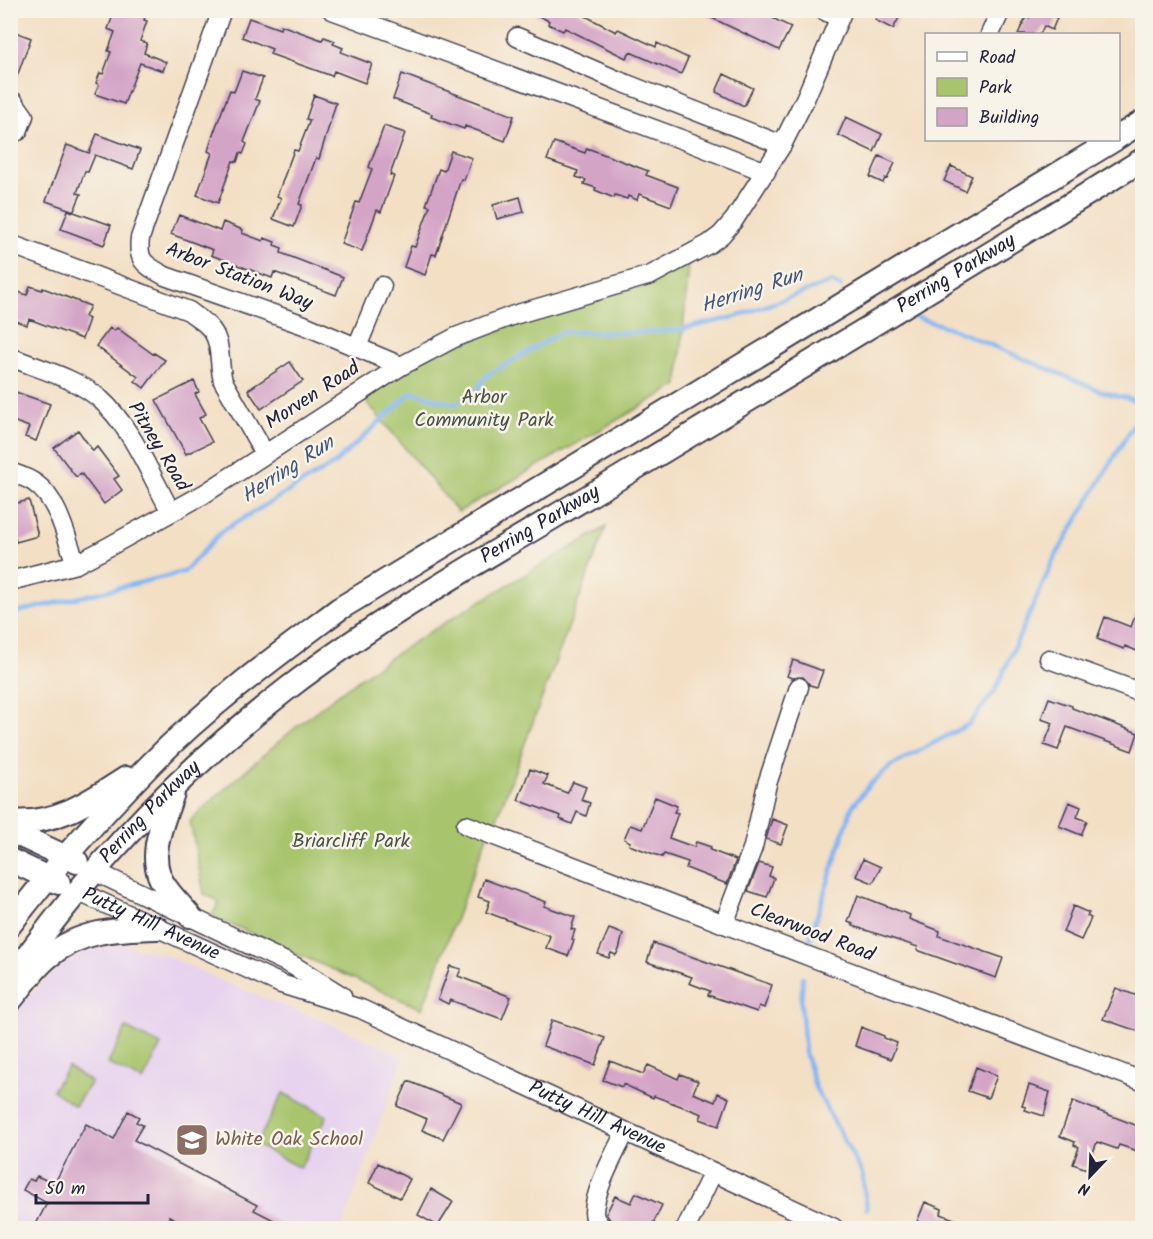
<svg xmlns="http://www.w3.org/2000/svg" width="1153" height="1239" font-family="Kalam,sans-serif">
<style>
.built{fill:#e7d2ef}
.green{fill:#a8c56d;stroke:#657454;stroke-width:1.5}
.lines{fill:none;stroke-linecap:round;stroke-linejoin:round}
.stream{stroke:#85b6f1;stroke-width:4.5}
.building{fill:#d4a4c7}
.minor-casing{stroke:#413e50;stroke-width:21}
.major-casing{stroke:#413e50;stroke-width:26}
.minor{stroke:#fff;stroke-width:18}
.major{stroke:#fff;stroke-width:22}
.labels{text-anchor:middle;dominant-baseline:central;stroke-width:5;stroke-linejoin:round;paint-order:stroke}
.street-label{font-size:20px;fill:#22223b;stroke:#f7f3e8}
.park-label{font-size:20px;fill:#4a534a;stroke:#f7f3e8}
.education-label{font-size:20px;fill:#785e54;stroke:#f7f3e8;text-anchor:start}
.water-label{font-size:21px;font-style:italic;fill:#45567b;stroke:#f7f3e8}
</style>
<rect width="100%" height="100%" fill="#f7f3e8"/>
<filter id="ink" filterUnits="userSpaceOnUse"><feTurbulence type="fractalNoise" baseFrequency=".0167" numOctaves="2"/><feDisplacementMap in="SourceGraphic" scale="12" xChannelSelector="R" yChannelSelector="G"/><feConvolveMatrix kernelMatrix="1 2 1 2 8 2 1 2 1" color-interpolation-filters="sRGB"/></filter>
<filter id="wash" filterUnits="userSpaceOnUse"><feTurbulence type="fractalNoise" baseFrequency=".008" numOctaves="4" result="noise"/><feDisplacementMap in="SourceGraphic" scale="24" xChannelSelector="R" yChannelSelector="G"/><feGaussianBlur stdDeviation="1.35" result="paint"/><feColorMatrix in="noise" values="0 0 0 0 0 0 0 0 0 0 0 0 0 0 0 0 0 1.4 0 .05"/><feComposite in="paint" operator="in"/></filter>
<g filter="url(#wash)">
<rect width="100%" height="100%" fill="#f3dfc4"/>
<path class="built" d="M123,945l42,10 61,28 105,41 73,33 -62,171h-331l-1,-207 9,-14 43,-44 24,-13 16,-4z"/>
<path class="green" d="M689,265l-11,120 -220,127 -94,-113 84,-58z
M606,527l-112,299 -3,-1 -69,184 -210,-93 7,-15 -15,-7 -14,-73c43,-40 87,-80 134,-116 88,-68 187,-121 282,-178z
M126,1028l35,17 -18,36 -35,-17z
M68,1067l23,15 -16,24 -23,-16z
M283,1093l44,23 -27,52 -44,-23z"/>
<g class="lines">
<path class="stream" d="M915,317l35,11 153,64 39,10
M10,614l174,-42 38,-41 112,-67 78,-72 42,12 20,-10 12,-18 76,-44 73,1 43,-3 57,-13 97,-35 9,5
M809,941l43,-134 17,-22 22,-19 78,-42 26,-33 59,-132 88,-149
M803,977l-2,26 4,49 10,35 47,86 5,36"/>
</g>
<g id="blocks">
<path class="building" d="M115,10h32l-3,10 3,1 -7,20 7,2 -3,10 22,9 -3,9 -23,-8 -16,41 -29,-10 4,-9 -3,-2 4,-10 3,1 8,-22 -3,-1 7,-19 -7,-3z
M527,10h47l42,22 2,-3 38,18 1,-4 31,15 -7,16 -51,-22 -4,6 -61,-30 -2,3 -15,-7 1,-3z
M695,10h61l35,17 -12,23z
M880,10h23l-10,19 -18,-9z
M1033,10h9l15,8 -5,12 -8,-4 -4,8h-22l8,-17 3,1z
M249,18l31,11 1,-4 41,15 2,-3 11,4 -2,3 10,4 -2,4 31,12 -7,19 -31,-12 -2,5 -62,-22 2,-5 -30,-12z
M10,30l21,8 -19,52h-2z
M242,71l21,7 -8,21 5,2 -16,41 3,2 -4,10 -3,-1 -3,9 -4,-1 -15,42 -21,-8 15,-42 -4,-2 6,-19 16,-42 4,2z
M402,74l112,42 -9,25 -40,-15 -1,3 -33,-12 1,-3 -39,-15z
M724,74l29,14 -9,18 -28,-14z
M314,95l22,8 -17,56 -3,-1 -17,46 3,1 -8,22 -21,-8 8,-21 -4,-2 17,-46 4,1 12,-31 -4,-1z
M846,117l36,17 -8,18 -36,-17z
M384,126l21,7 -15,42 4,1 -13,36 -4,-2 -15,41 -21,-7 15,-42 3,1 13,-34 -3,-2z
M97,134l43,16 -7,19 -38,-14 -7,17 -3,-1 -8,22 4,1 -7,17 -28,-10 21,-56 22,8z
M554,142l31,11 2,-5 61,23 -2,4 32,12 -7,19 -32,-12 -2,6 -9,-4 -1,3 -12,-4 -1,3 -19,-8 1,-2 -12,-4 2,-4 -10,-3 2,-6 -31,-11z
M451,151l21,7 -8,22 -3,-1 -25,76 -4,-1 -7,21 -21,-8 7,-21 4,1 15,-41 -4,-1 13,-36 5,2z
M879,156l16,7 -8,16 -2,-1 -2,5 -13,-6z
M951,166l21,10 -7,15 -21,-10z
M520,197l4,15 -27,7 -4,-14z
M68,210l43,15 -7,20 -43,-16z
M179,215l41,16 3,-9 20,8 -1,3 21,8 1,-3 11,4 -1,3 8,3 -1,5 62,24 -7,18 -62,-23 -2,6 -61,-23 2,-5 -42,-16z
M30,286l12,4 1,-2 47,18 -5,11 4,2 -7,20 -53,-20 -2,6 -17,-6v-30l17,6z
M110,328l4,3 3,-3 36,26 1,-1 11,7 -21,28 -9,-7 3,-4 -42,-31z
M290,362l13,19 -42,28 -13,-19z
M194,381l5,11 -4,2 11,20 -7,4 13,24 -26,12 -30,-54z
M10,390l40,14 -14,37 -11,-4 4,-10 -19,-7z
M78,430l15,21 4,-4 22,29 -5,3 8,11 -18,14 -23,-31 -5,4 -22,-29z
M29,500l9,36 -22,6 -1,-4 -5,1v-34z
M1141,600l2,35 -6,16 -12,-5 -1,3 -27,-10 8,-22 26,10z
M793,660l30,11 -6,16 -7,-2 -7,-8 -11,1 -5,-2z
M1049,698l23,8v2l66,25 -6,18 -65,-24 -9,23 -14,-5 9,-22 -12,-4z
M530,769l18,7 -4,8 23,9 6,-11 13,5 -5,13 9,3 -4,13 -9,-4 -5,12 -12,-5 1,-3 -43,-16z
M655,797l22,9 -3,6 4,1 -9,25 25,9 2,-5 15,5 -1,3 26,10 -9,24 -41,-16 2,-6 -24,-8 -2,3 -33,-12 1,-3 -6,-3 6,-14 12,4z
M1069,802l12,5 -4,10 10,4 -6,14 -22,-9z
M772,819l16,6 -7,19 -15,-5z
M863,859l18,8 -8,16 -17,-7z
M759,863l13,4 -3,9 5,2 -7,19 -19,-6z
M484,879l62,23 -2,4 31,11 -4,12 4,1 -3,9 2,1 -6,16 -22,-8 4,-12 -64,-24 4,-11 -12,-4z
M858,895l52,20 -1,4 31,12 -1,5 64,22 -7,20 -79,-28 1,-3 -65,-21v-2l-5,-2z
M1073,906l16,7 -2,3 4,2 -10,22 -18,-8z
M609,929l14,5 -4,16 -3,5 -5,-2 -2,5 -11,-4z
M653,943l119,42 -8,23 -5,-2 -2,6 -49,-17 2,-4 -21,-8 3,-6 -45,-15z
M450,966l11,3 -3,7 53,21 -9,22 -52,-19 -2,4 -10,-5z
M1116,988l27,10v35l-40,-14z
M552,1020l53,18 -10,27 -52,-19z
M861,1027l23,9v2l13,5 -6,16 -36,-13z
M610,1061l33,13 5,-9 30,14 2,-5 18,7 -5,12 22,9 3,-9 11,5 -10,28 -19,-7 2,-5 -48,-18 -1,2 -30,-14 -1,3 -19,-7z
M976,1067l21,9 -9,22 -20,-7z
M408,1081l53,22 -18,36 -21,-9 5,-11 -30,-13z
M1029,1085l21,7 -6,24 -19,-6 1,-3 -4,-1z
M1073,1101l70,27v25l-24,-8 -2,4 -20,-7 -10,27 -14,-5 6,-17 -5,-2 1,-3 -15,-6z
M128,1111l11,6 -3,5 7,3 -9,15 123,65 -3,5 35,18h-96l-24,-12 3,12h-138l13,-25 -24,-13 6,-11 5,2 3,-5 17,8 32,-60 28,15z
M378,1163l32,16 -10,19 -31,-15z
M431,1189l22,13 -15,24 -20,-11z
M636,1193l26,12 -11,23h-33l-4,-2 -8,-12 9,-18 16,7z
M925,1202l17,7 -1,5 36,14h-43l-17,-6z"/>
</g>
</g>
<g filter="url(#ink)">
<use href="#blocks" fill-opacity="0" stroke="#413e50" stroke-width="1.5"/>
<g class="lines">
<g class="minor-casing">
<g id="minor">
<path d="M222,10l-82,228c-3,25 6,27 25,38l139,49 97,41"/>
<path d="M332,10l365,135 69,27"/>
<path d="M823,10l16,8"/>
<path d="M990,34l11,-24"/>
<path d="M517,37l102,44 163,64"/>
<path d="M10,101l4,1 10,14 -6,15 -8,3"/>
<path d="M10,244l179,67c6,5 13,9 19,15 15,14 10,37 15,55l42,73"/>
<path d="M357,347l25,-61"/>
<path d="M10,357c30,12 65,21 89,41 33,29 51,76 72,114"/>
<path d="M10,472c9,3 19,6 26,12 22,15 31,56 40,80"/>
<path d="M10,581l66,-17 23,-12 105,-58 197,-128 55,-29 58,-22 137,-40 58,-31 12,-9 13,-15 48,-75 23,-46 38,-89"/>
<path d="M1049,659l93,34"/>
<path d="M466,825l350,134 326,122"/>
<path d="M94,871l200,95 48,30"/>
<path id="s1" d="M77,891l204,93 80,25 473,219"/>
<path d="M724,924l29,-77 14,-63 32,-97"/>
<path d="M603,1228c-5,-4 -9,-9 -9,-16 1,-24 21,-58 31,-80"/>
<path d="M686,1228l27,-56"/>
</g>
</g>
<g class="major-casing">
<g id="major">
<path d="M1118,137l24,-15"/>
<path d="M173,793c-9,27 -27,63 -10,90 7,12 18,22 27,33"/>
<path d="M10,821c45,5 80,-20 116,-43"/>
<path d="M10,831l67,31"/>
<path d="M10,860l49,23"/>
<path d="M10,925c43,-57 92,-111 142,-162 57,-58 123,-106 187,-154l775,-469"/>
<path id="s2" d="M10,980c77,-110 171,-209 277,-291 107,-82 232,-150 347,-220 170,-103 340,-204 508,-309"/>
<path d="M10,1001c12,-14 23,-31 37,-43 32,-28 70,-29 110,-30"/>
</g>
</g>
<use href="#minor" class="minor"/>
<use href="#major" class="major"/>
</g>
</g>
<defs>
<g id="school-square" transform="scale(1.725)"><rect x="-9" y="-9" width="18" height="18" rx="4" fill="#8d6e63" stroke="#f7f3e8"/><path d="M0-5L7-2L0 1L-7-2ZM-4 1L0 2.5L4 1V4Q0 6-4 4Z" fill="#fff"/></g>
</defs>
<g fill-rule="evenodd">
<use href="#school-square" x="192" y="1140"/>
</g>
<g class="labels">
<g class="street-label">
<text stroke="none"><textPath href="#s2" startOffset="1191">Perring Parkway</textPath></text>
<text transform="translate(239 277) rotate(21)">Arbor Station Way</text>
<text transform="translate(313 396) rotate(-33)">Morven Road</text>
<text transform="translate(158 447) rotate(59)">Pitney Road</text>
<text stroke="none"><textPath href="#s2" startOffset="705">Perring Parkway</textPath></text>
<text stroke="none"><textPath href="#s2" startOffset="219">Perring Parkway</textPath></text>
<text stroke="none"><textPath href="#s1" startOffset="81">Putty Hill Avenue</textPath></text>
<text transform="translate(812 933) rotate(21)">Clearwood Road</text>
<text stroke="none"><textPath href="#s1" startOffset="568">Putty Hill Avenue</textPath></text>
</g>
<g class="park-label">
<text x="484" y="398">Arbor<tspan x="484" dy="23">Community Park</tspan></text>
<text x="351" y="842">Briarcliff Park</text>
</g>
<g class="education-label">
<text x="215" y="1140">White Oak School</text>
</g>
<g class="water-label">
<text transform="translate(752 291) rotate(-18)">Herring Run</text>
<text transform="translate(288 470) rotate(-33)">Herring Run</text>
</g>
</g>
<rect width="1153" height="1239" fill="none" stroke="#f7f3e8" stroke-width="36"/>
<rect x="925" y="33" width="195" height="108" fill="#f7f3e8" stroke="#a29fa3" stroke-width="1.5"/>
<rect x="937" y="52" width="30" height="9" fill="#ffffff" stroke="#a29fa3" stroke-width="1.5"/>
<text x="979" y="63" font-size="18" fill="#22223b">Road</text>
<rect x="937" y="78" width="30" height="18" fill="#a8c56d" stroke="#a29fa3" stroke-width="1.5"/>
<text x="979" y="93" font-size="18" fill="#22223b">Park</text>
<rect x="937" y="108" width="30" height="18" fill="#d4a4c7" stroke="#a29fa3" stroke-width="1.5"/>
<text x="979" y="123" font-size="18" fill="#22223b">Building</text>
<g transform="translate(1090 1176) rotate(203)" stroke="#f7f3e8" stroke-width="4.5" paint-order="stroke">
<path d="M0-4.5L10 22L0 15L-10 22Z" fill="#22223b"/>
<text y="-9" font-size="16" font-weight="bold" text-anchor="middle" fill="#22223b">N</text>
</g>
<path d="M36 1194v9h112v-9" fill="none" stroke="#22223b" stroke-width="3"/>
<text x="45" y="1194" font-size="18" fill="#22223b" stroke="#f7f3e8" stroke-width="4.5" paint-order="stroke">50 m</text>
</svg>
